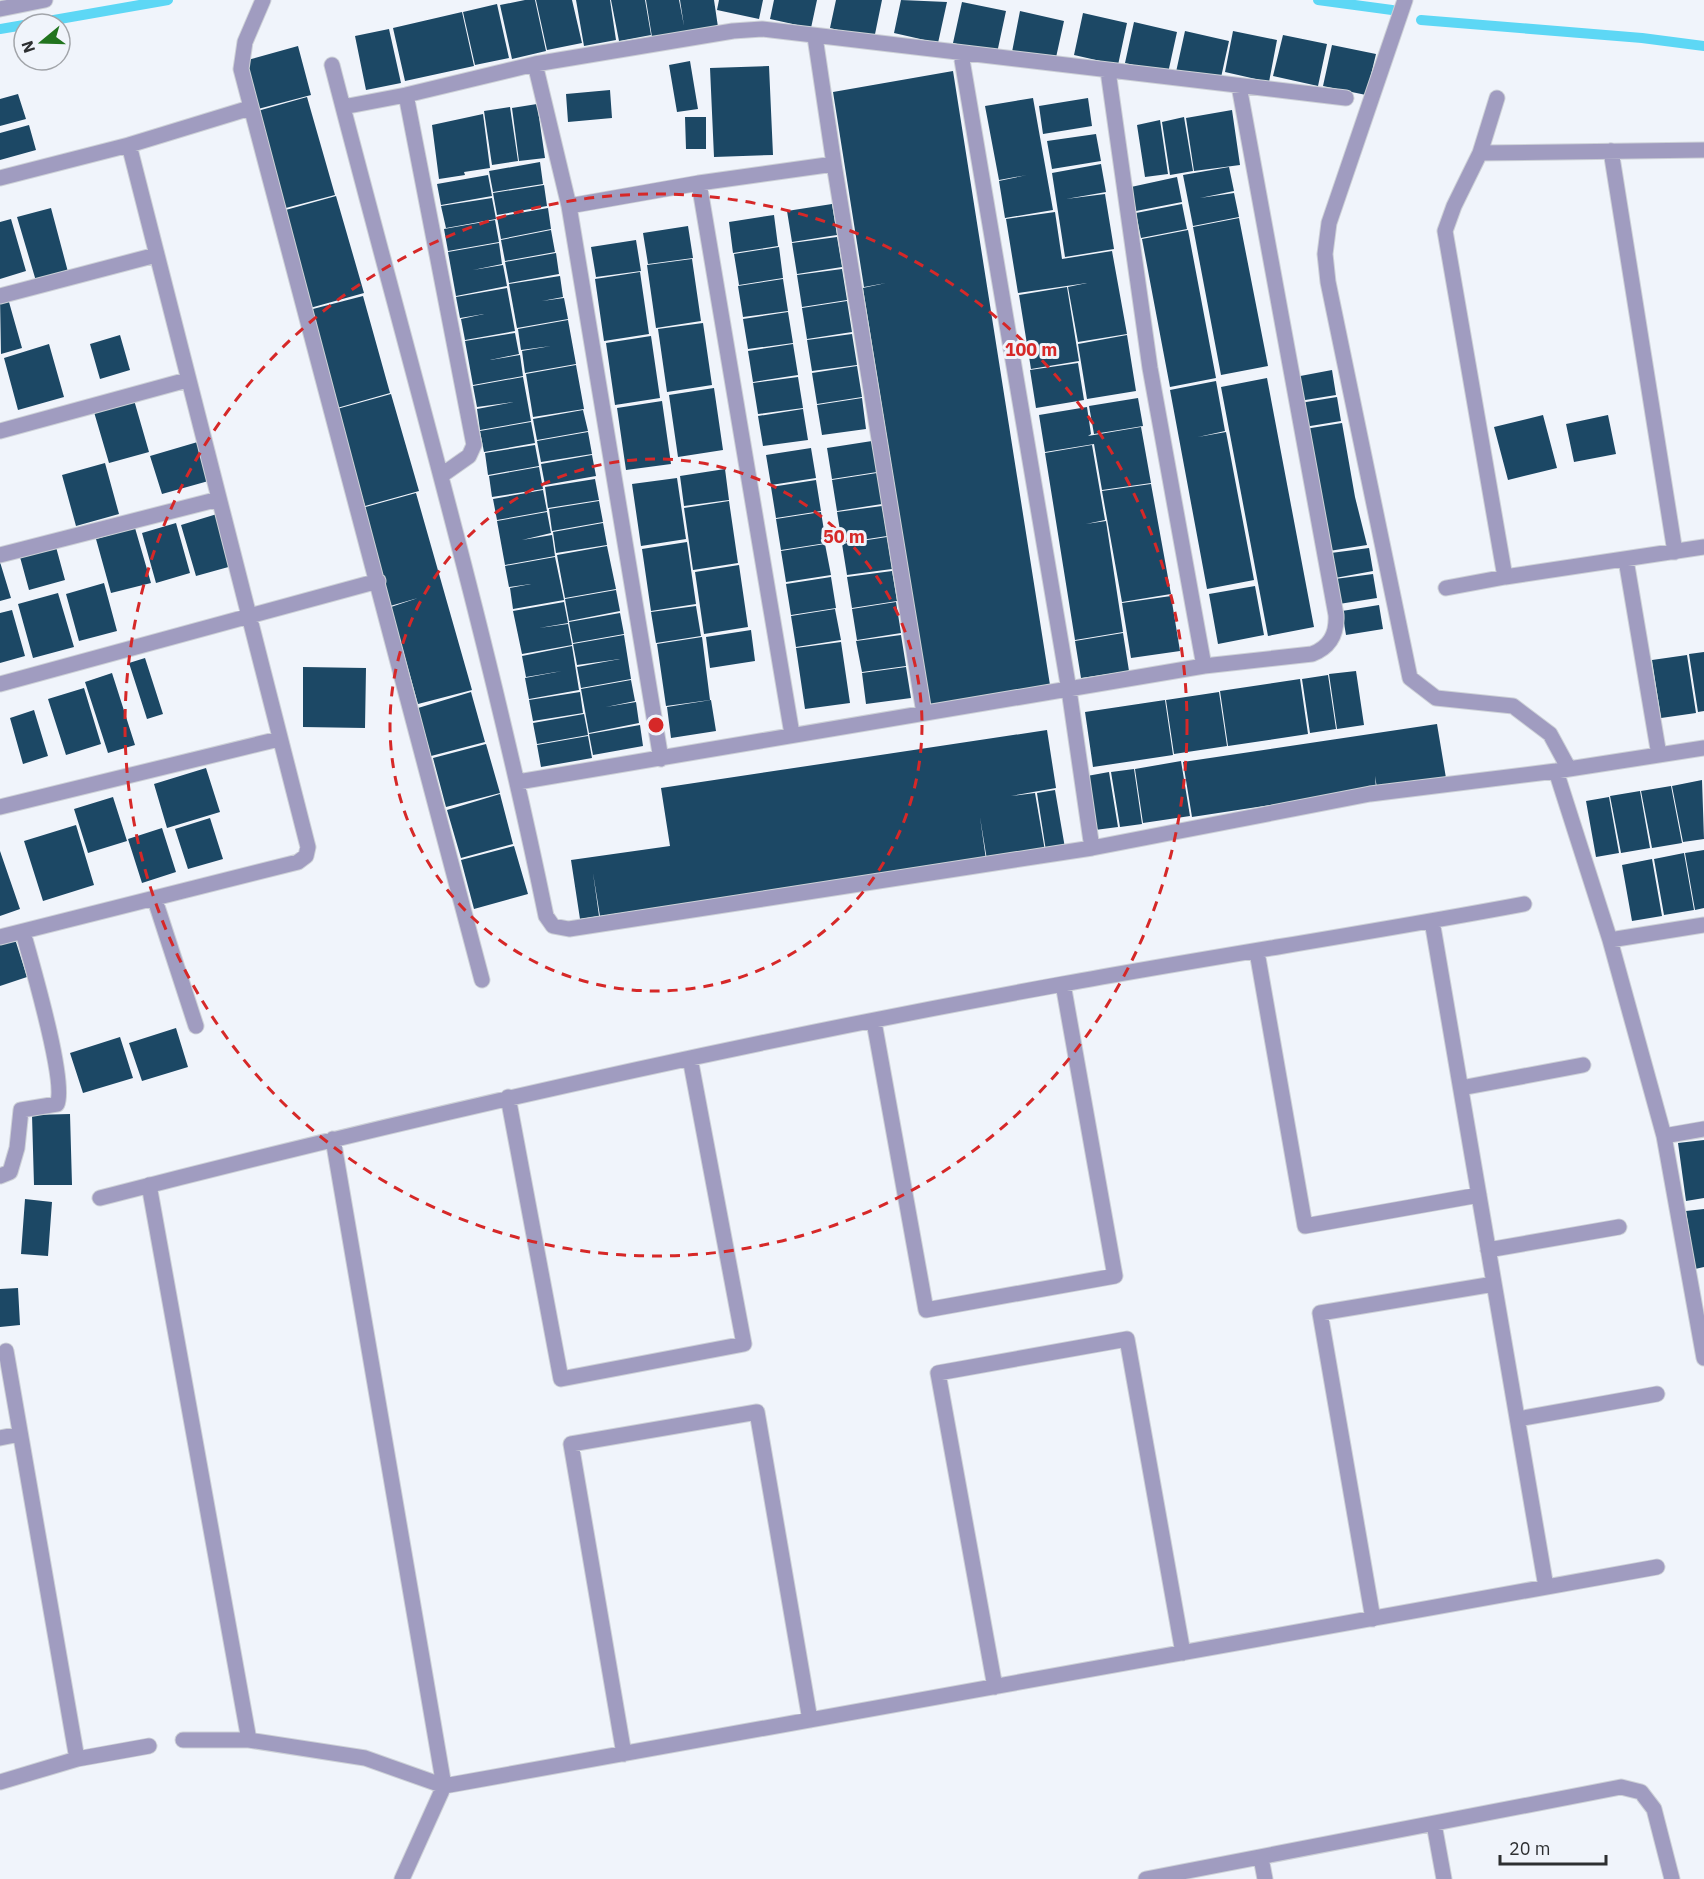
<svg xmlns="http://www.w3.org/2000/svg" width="1704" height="1879" font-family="'IBM Plex Sans',sans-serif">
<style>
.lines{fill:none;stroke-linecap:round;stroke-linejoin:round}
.stream{stroke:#5dd7f5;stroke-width:10}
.building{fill:#1c4865}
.minor-casing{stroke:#cdd1d7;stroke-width:17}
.minor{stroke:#a09cc0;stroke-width:15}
.ring{fill:none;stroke:#d62828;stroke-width:3;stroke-dasharray:10 8}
.centre{fill:#d62828;stroke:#f0f4fb;stroke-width:3}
.ring-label{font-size:18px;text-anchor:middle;font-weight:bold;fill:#d62828;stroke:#f0f4fb;stroke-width:6;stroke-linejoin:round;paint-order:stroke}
</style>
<rect width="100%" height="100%" fill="#f0f4fb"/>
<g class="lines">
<path class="stream" d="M1318,0l74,10
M1421,20l221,18 62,8
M31,24l137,-24
M0,29l24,-4"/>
</g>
<path class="building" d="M525,0h10l11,51 -34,8 -12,-54z
M536,0h36l10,43 -35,7z
M576,0h34l6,40 -32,6z
M611,0h34l6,35 -32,6z
M646,0h33l5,26 -4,-26h34l4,27 -66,10z
M719,0h44l-4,19 -42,-9z
M774,0h43l-6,28 -41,-9z
M836,0h46l-8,39 -44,-11z
M901,0l46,2 -9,41 -44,-10z
M962,2l44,9 -9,42 -44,-10z
M497,4l12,54 -34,7 -12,-53z
M1020,11l44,10 -9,41 -43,-10z
M462,12l12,54 -69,15 -12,-53z
M1083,13l44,10 -9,42 -44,-10z
M1134,22l43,10 -9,41 -43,-10z
M389,29l12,54 -35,7 -11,-54z
M1185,31l44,10 -9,41 -44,-10z
M1233,31l44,9 -8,42 -44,-10z
M1283,35l44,9 -9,42 -45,-10z
M1332,45l44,9 -10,41 -43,-9z
M298,46l13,49 -53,14 -14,-48z
M690,61l8,48 -21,3 -8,-47z
M769,66l4,89 -59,2 -4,-89z
M953,71l97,614 -120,22 -67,-419 23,-5 -22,4 -31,-195z
M610,90l2,28 -44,4 -2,-28z
M18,94l8,25 -26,7v-27z
M307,97l28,98 -53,14 -28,-97z
M1033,98l20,112 -48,8 -6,-37 28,-6 -28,5 -14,-74z
M1088,98l4,28 -49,8 -4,-28z
M537,104l8,54 -26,3 -7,-53z
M510,107l8,54 -26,4 -8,-54z
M1232,110l8,55 -46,6 -8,-53z
M483,114l7,54 -26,4 1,3 -26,4 -7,-54z
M685,117h21v32h-20z
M1184,117l9,54 -23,4 -8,-53z
M1160,120l8,54 -23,3 -8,-52z
M29,125l7,25 -36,10v-27z
M1096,134l5,27 -49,8 -5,-28z
M540,162l3,22 -50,8 -4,-21z
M1101,164l5,28 -40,7 39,-5 9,55 -49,8 -13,-84z
M1229,167l5,24 -34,7 34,-5 5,24 -46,9 -10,-51z
M488,175l4,21 -51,9 -4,-21z
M1177,177l5,25 -46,9 -5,-24z
M544,185l3,21 -50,9 -4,-22z
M336,196l28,97 -54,15 -28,-97z
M492,198l4,21 -50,9 -5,-22z
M832,204l5,31 -45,7 -5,-31z
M1182,204l5,25 -46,9 -5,-25z
M51,208l17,64 -32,9 -19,-64z
M548,208l3,21 -50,10 -4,-22z
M1055,212l7,47 50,-8 15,83 -49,8 -10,-55 19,-4 -69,10 -12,-74z
M774,215l4,31 -45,7 -4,-31z
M1239,218l29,148 -47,9 -28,-148z
M11,219l15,52 -26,8v-57z
M495,220l4,22 -51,9 -4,-22z
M688,226l5,32 -45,6 -5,-31z
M551,230l4,22 -50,9 -4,-21z
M1188,230l28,148 -46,9 -28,-148z
M837,237l5,30 -45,7 -5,-31z
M636,240l5,31 -45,6 -5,-30z
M499,243l3,21 -29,6 30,-5 4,21 -51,10 -8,-44z
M779,247l4,31 -44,7 -5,-31z
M556,253l3,21 -50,9 -4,-21z
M692,259l9,62 -45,7 -9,-63z
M842,269l5,31 -45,7 -5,-32z
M640,272l9,62 -45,7 -9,-62z
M560,276l3,21 -21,4 22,-3 4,21 -51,9 -8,-44z
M783,279l5,32 -45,6 -5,-31z
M1067,287l12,74 -48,8 -12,-74z
M507,288l8,43 -50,9 -4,-21 23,-5 -24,4 -4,-21z
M7,295l15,53 -21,6 -1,-57z
M363,296l27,97 -53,15 -28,-98z
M847,301l5,31 -45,7 -5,-31z
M788,312l5,31 -45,6 -5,-30z
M568,320l8,44 -51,9 -3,-22 29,-5 -30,4 -3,-21z
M703,323l9,62 -45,7 -9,-63z
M515,333l4,21 -29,6 30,-5 3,21 -50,9 -8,-44z
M852,334l5,31 -45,6 -5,-31z
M120,335l10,35 -30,9 -10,-35z
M1127,335l9,56 -49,8 -9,-55z
M651,336l9,62 -45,7 -9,-62z
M49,344l15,53 -46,13 -14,-52z
M793,344l5,31 -45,7 -5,-31z
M1078,363l6,37 -48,8 -6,-38z
M576,365l8,44 -51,8 -7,-43z
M857,366l5,31 -45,7 -5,-31z
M1332,370l4,25 -37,6 -4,-24z
M523,377l8,44 -51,9 -3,-21 37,-7 -37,5 -4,-21z
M798,377l5,31 -45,6 -5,-31z
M1267,378l47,249 -46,9 -47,-249z
M1216,381l9,50 -27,6 28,-5 28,148 -47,9 -37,-199z
M714,388l9,62 -45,7 -9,-62z
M391,394l28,97 -54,15 -28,-97z
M1337,397l4,24 -37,6 -4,-24z
M862,398l4,31 -44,6 -5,-30z
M1138,398l5,28 -49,8 -5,-28z
M134,400l15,52 -40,11 -15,-51z
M662,401l9,63 -45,6 -9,-62z
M1087,407l4,27 -3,2 53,-9 10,56 -49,7 -8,-46 -49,8 -6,-37z
M803,409l5,31 -45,6 -5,-30z
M583,410l5,21 -51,9 -4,-21z
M1543,415l14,53 -49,12 -14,-53z
M1608,415l8,39 -42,8 -8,-38z
M531,422l4,21 -51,9 -4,-21z
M1342,423l13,74 12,48 -38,6 -24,-122z
M588,432l4,22 -51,8 -4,-21z
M201,441l11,39 -50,14 -12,-38z
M872,441l5,31 -45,7 -5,-31z
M535,445l4,21 -51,9 -3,-22z
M1092,445l13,75 -19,4 20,-3 17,111 -48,8 -30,-187z
M811,448l5,30 -45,7 -5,-30z
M592,455l4,21 -51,9 -4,-21z
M105,463l14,51 -43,12 -14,-51z
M539,467l4,22 -51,8 -3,-21z
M725,469l4,31 -45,6 -4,-30z
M877,473l5,31 -45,7 -5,-31z
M677,478l9,61 -45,7 -9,-62z
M595,479l4,21 -51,8 -3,-21z
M816,480l5,31 -45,7 -5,-31z
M1151,484l20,110 -49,8 -20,-111z
M543,490l4,21 -50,9 -4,-21z
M416,493l56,197 -54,14 -27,-97 27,-9 -28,8 -28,-98z
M599,501l4,21 -51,9 -3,-22z
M729,501l9,62 -45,7 -9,-62z
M882,506l5,30 -45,7 -5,-31z
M547,512l4,21 -29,7 30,-5 3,21 -50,9 -8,-44z
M821,512l5,31 -45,7 -5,-31z
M217,514l15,52 -36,10 -15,-51z
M176,523l14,50 -34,10 -14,-50z
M603,523l4,22 -51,8 -3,-21z
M135,528l16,55 -40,10 -15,-54z
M887,537l5,32 -45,6 -5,-31z
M687,542l9,62 -45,7 -9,-62z
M825,544l6,31 -45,7 -5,-31z
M607,546l9,43 -51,9 -8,-43z
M56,547l9,33 -36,10 -9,-33z
M1369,548l4,23 -38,7 -4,-25z
M555,557l9,43 -51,9 -3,-21 21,-4 -22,3 -4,-21z
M0,562l11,36 -11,3z
M739,565l9,62 -44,7 -9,-62z
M892,571l5,30 -45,7 -5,-31z
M1373,574l4,24 -38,6 -4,-25z
M831,577l5,31 -45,7 -5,-31z
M104,583l13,48 -38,10 -13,-47z
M1255,586l9,49 -46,9 -9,-50z
M616,590l4,21 -51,10 -4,-22z
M58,593l16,54 -41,11 -15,-54z
M1171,596l9,55 -49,7 -9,-55z
M564,602l4,21 -29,5 29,-4 4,21 -50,9 -9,-43z
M896,602l5,31 -44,7 -5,-31z
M1379,605l4,24 -37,6 -4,-24z
M696,606l5,30 -45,7 -5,-31z
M835,609l6,31 -45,7 -5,-31z
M12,610l13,46 -25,7v-50z
M620,613l4,21 -51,9 -4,-21z
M751,630l4,31 -45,7 -4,-31z
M1123,633l6,38 -48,7 -6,-37z
M624,635l7,44 -50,9 -4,-21 43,-8 -43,6 -4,-21z
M901,635l5,31 -44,6 -6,-31z
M702,637l8,63 -44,6 -9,-62z
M841,642l9,61 -45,6 -9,-61z
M572,646l7,44 -50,9 -4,-21 37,-7 -36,6 -4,-21z
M1704,652v59l-6,1 -9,-58z
M1687,655l9,58 -35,5 -9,-58z
M145,658l18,56 -16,5 -18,-56z
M303,667l63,1 -1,60 -62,-1z
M906,667l5,31 -45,6 -4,-31z
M1356,671l8,54 -27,4 -8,-55z
M112,673l23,72 -27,8 -23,-71z
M1328,675l8,54 -26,4 -8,-54z
M1300,679l8,55 -80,12 -8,-55z
M631,680l4,21 -29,6 30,-5 3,21 -50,10 -8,-44z
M84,688l17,56 -35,11 -18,-56z
M471,692l14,50 -54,14 -13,-48z
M580,692l3,21 -50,8 -4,-21z
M1219,692l8,54 -53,8 -8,-54z
M711,700l5,31 -45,7 -4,-31z
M1165,700l8,55 -80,12 -8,-55z
M34,710l14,46 -25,8 -13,-46z
M584,714l4,21 -51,9 -4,-21z
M1437,724l9,54 -69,10 -2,-12 1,13 -184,28 -9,-55z
M640,725l3,21 -50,9 -4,-21z
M1047,730l9,58 -45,8 24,-3 10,58 -58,9 -7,-43 6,43 -386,56 -7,-43 6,43 -19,3 -9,-59 99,-14 -9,-58z
M588,736l4,22 -51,9 -4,-22z
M486,744l14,49 -54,14 -13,-49z
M1181,761l9,55 -47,7 -8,-54z
M206,768l14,44 -53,16 -13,-44z
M1134,769l8,55 -22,3 -9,-55z
M1109,772l9,55 -23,3 -8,-54z
M1702,780l2,59 -21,3 -11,-56z
M1671,786l11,57 -30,5 -11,-57z
M1055,790l10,58 -19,3 -9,-58z
M1640,791l10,57 -29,5 -11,-57z
M500,794l13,50 -52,14 -14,-48z
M113,797l14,44 -39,12 -14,-44z
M1609,797l10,56 -23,4 -10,-56z
M210,818l13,41 -35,10 -13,-40z
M76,825l18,60 -51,16 -19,-60z
M162,828l14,44 -34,11 -14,-44z
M514,846l14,48 -54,15 -13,-49z
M1704,850v58l-9,2 -10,-57z
M0,851l20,58 -20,7z
M1684,853l10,57 -30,5 -10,-56z
M1652,859l10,57 -30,5 -10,-56z
M15,939l12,38 -27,9v-42z
M176,1028l12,39 -46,14 -13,-38z
M120,1037l13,41 -50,15 -13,-40z
M70,1114l2,71h-38l-2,-70z
M1704,1140v58l-18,3 -8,-58z
M25,1199l27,3 -4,54 -27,-2z
M1704,1209v58l-9,2 -9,-58z
M18,1288l2,37 -20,2v-38z"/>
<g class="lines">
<g class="minor-casing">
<path id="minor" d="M263,0l-18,42 -4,27 241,911
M1405,0l-76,223 -4,31 3,28 82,396 26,20 77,8 37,28 19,35
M0,9l45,-9
M815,37l19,127 90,549
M961,54l108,636 23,158
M535,64l34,142 92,553
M332,65c73,283 155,564 214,851l7,10 16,3 523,-81 278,-54 186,-23 148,-23
M1108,71l42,297 54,298
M406,95l68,350 -5,11 -27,19
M1497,98l-17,55 -26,53 -9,25 60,346 199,-30
M343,107l63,-12 129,-31 198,-33 29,-2 584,69
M129,145l121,-37
M1611,151l64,401
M1480,153l224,-3
M0,178l129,-33 179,702 -2,9 -8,6 -298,75
M699,183l93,551
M569,206l130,-23 135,-19
M0,296l156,-41
M0,431l187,-51
M0,555l219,-56
M1626,560l33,195
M1446,588l59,-11
M0,684l378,-103
M1556,771l54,169 54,196 40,222
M518,782l686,-116 108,-12c18,-7 25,-20 24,-39l-97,-529
M0,807l279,-68
M155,900l41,126
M1432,921l114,666
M1610,940l94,-15
M1257,952l48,274 174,-31
M874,1022l52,288 189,-34 -52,-292
M1461,1088l122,-23
M508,1097l53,282 183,-35 -54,-286
M1664,1136l40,-7
M333,1139l111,647 -42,93
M0,1176l10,-4 7,-24 4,-38 36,-6c10,-21 -26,-143 -34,-172
M149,1185l100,555
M100,1198c318,-82 639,-155 963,-214 153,-28 307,-51 461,-80
M1488,1250l131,-23
M6,1351l71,408
M1518,1419l139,-25
M0,1438l20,-4
M1373,1619l-53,-306 174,-29
M995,1687l-57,-314 189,-34 56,314
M183,1740h66l116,18 79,28 1213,-219
M624,1754l-53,-310 186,-32 53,308
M0,1782l77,-23 72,-13
M1434,1824l10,55
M1261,1858l4,21
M1146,1879l475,-92 20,5 13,17 18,70"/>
</g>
<use href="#minor" class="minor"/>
</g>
<g class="ring">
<circle cx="656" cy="725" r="266"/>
<circle cx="656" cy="725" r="531"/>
</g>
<circle cx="656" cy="725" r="9" class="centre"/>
<g class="ring-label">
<text x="1031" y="356">100 m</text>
<text x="844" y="543">50 m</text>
</g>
<g transform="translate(42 42) rotate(251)"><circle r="28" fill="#f0f4fb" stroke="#a2a5aa" stroke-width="1.5"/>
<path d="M0-4.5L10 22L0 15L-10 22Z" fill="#21741e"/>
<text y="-9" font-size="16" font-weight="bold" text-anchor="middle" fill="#2d2f31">N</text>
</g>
<path d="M1500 1855v9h106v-9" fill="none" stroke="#2d2f31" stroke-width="3"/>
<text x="1509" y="1855" font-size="18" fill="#2d2f31" stroke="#f0f4fb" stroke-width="4.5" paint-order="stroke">20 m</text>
</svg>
